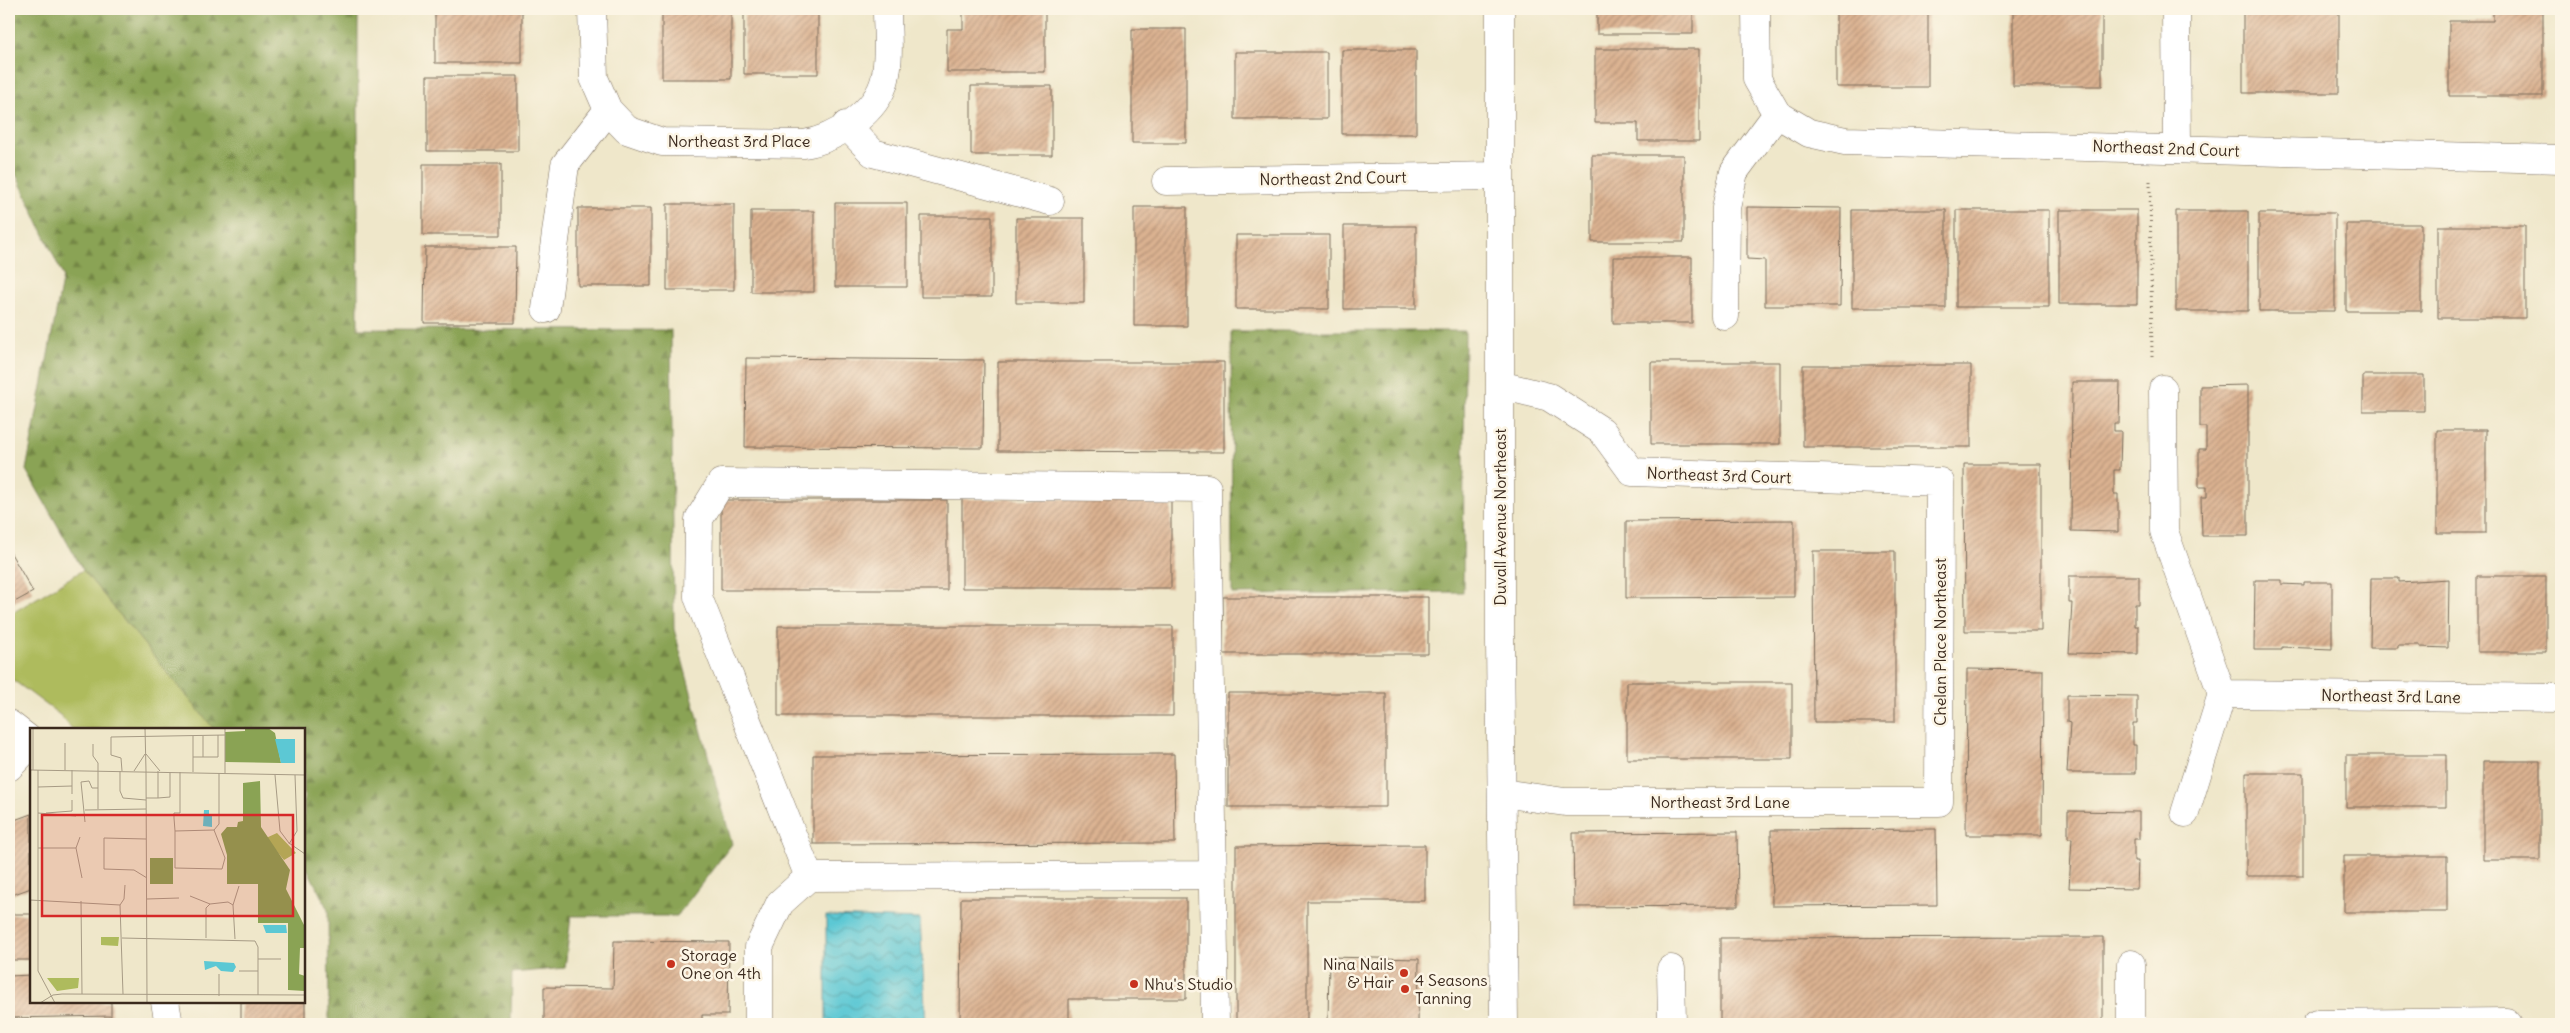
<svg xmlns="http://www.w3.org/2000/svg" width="2570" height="1033" font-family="Delius,sans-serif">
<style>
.green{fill:#aebb5d;stroke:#74723e}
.forest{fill:url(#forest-firs);stroke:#626639}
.water{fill:url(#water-waves);stroke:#4c7979}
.building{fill:url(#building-hatch)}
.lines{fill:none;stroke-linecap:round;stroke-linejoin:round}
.minor-casing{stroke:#7a6c5a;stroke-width:29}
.path{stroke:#7a6c5a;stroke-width:3;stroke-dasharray:1 4;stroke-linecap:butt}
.minor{stroke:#fff;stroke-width:28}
.poi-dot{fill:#c8321e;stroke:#fcf5e5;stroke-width:2}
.labels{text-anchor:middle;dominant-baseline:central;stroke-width:5;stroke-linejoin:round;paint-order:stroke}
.street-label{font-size:16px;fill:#3b2a1e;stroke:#fcf5e5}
.poi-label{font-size:16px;fill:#3b2a1e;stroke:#fcf5e5;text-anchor:start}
.inset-road{fill:none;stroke:#a79b85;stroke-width:1}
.view{fill:#d62828;fill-opacity:0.15;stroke:#d62828;stroke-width:2.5}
.inset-edge{fill:none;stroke:#3b2a1e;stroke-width:2.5}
</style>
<defs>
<pattern id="forest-firs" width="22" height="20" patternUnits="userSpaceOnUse" patternTransform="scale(1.25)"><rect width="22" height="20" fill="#8aa354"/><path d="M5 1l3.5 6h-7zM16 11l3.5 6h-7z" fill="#728545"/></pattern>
<pattern id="water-waves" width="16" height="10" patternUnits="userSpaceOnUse" patternTransform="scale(1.25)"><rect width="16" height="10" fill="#5cc8d4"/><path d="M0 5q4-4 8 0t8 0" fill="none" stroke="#4da3ab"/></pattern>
<pattern id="building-hatch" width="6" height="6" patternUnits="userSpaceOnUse" patternTransform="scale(1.25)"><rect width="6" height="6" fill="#dbb291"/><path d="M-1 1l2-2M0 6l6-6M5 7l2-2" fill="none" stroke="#b39176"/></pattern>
</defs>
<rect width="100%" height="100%" fill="#fcf5e5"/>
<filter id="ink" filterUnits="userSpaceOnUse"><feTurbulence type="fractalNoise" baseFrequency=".02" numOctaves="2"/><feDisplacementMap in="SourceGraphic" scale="10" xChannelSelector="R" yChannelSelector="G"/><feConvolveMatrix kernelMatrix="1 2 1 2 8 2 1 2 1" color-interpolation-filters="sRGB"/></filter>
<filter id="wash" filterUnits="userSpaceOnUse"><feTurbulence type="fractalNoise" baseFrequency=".0096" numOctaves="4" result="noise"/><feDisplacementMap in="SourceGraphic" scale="20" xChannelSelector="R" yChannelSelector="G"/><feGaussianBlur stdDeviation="1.12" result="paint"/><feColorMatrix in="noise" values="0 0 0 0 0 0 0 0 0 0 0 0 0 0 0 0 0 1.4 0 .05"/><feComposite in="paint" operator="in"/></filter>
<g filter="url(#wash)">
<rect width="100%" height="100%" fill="#efe7ca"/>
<path class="green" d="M83,570l131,159h-142l-12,-14 -51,-38v-62z"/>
<path class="forest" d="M9,9h349v320l313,1 3,299 58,215 -55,72h-106l-6,52 -53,5 -1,51h-182l-1,-114 -24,-48v-133h-90l-131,-159 -57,-100 37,-194 -54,-117z
M1231,331h234l-2,261 -231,2z"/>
<path class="water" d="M826,916l94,3 6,105h-100z"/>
<g id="blocks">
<path class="building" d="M435,9h87v54h-87z
M662,9h69v70h-69z
M744,9h74v65h-74z
M963,9h82v63h-98v-43h16z
M1597,9h96v25h-96z
M1836,9h92v78h-92z
M2013,9h89v77h-89z
M2243,9h96v84h-96z
M2493,9h50v87h-94v-75h44z
M1132,29h54v114h-54z
M1595,49h104v92h-61v-18h-43z
M1342,50h74v84h-74z
M1235,52h92v67h-92z
M427,76h91v75h-91z
M971,86h81v69h-81z
M1592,155h92v87h-92z
M423,164h78v71h-78z
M835,203h72v84h-72z
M667,204h67v86h-67z
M1134,207h53v119h-53z
M1747,207l94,1 -1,98h-75v-46l-18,-1z
M578,208h73v78h-73z
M1852,210h94v98h-94z
M1956,210h93v97h-93z
M2059,210h78v94h-78z
M751,211h63v81h-63z
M2176,211h72v100h-72z
M2259,213h76v98h-76z
M921,216h71v81h-71z
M1016,218h68v85h-68z
M2346,224h75v87h-75z
M1344,226h72v83h-72z
M2438,226h87v92h-87z
M1236,235h93v74h-93z
M425,247h91l-1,76h-91z
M1613,257h79v66h-79z
M746,358l238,2 -1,88 -238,-1z
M998,362h226v90l-226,-1z
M1651,362h129v82h-129z
M1803,365h168v82h-168z
M2363,375h61v36h-61z
M2072,382h48l-1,41h-5v8h7l-1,39h-6v24h4v38l-47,-1z
M2248,385v151h-46l-1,-39h6v-10h-8v-38h7v-22h-6v-41z
M2437,430h49v103h-49z
M1964,464h77v167h-76z
M962,499h209v89h-209z
M721,500h226v90h-226z
M1794,520v77l-168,1v-77z
M9,550l24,42 -24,13z
M1813,551h82v171h-81z
M2069,576h70v28h-4v22h3v28l-69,-1 3,-50h-3z
M2477,576h69v76h-69z
M2371,578h28v4l50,-3 -1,69 -28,-1v-2h-22v3h-28z
M2255,580h27v4l22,1v-3h28v67l-50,-2v3h-28z
M1223,597h205v57h-205z
M778,626h395v90h-395z
M1967,669l76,1 -1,165h-76z
M1627,682h165v77h-165z
M1228,693h158v114h-158z
M2067,695l70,1v27h-4v22h3v28h-69l3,-50 -3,-1z
M1174,754l1,89 -362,1v-89z
M2346,755h100v52h-100z
M2483,761h57v99h-57z
M2246,773h57v103h-57z
M2068,811l71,1v27h-5v22h4l-1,28 -68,-1 3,-50h-4z
M31,814v74l-22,8v-74z
M1936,829l1,76 -165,1 -1,-76z
M1737,832l1,74 -164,1 -1,-74z
M1425,845v56h-118v123h-71v-178z
M2344,856h103v56h-103z
M961,898h225v101h-117v25h-109z
M9,914h22v46h-22z
M2103,937v87h-383v-86z
M614,941l115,1 -1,73h-26v9h-158v-37l69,1z
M1329,957l90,2 -1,65h-90z
M31,975v27h80v14l-102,2v-42z
M241,1002h64v22h-64z"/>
</g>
</g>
<g filter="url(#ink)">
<use href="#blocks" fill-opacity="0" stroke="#7a6c5a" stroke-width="1"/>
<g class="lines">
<g class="minor-casing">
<path id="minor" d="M592,9l2,69 14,32 19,20 35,12 142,2c31,-5 73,-31 81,-65 5,-22 2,-48 2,-70
M1500,9v632l4,383
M1756,9l1,70 20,35 32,19 36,8 716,18
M2176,9l1,140
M846,125l27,28 177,48
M1166,181l334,-5
M546,309l19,-144 43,-55
M1725,316l1,-108 8,-36 43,-58
M1500,385l49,12 53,34 30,41 308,10 -1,320h-374l-63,-9
M2163,389l1,142 58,163 -37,119
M2222,694l339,4
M9,724l22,17
M9,767l22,-23
M1213,875l-404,2 -111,-280 1,-78 22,-36 486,5 8,536
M2131,964v60
M1671,969l1,55
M165,1002l4,22
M759,1024v-77l21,-44 29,-26
M2317,1024l189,-2 2,2"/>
</g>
<path class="path" d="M2150,181l2,176"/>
<use href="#minor" class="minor"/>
</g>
</g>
<g class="poi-dot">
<circle cx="671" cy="964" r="5"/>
<circle cx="1404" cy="973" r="5"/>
<circle cx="1134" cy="984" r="5"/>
<circle cx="1405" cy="989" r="5"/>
</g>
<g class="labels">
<g class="street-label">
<text x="739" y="141">Northeast 3rd Place</text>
<text transform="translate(2166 148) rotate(2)">Northeast 2nd Court</text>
<text transform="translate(1333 178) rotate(-1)">Northeast 2nd Court</text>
<text transform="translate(1719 475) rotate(2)">Northeast 3rd Court</text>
<text transform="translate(1500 517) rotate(-90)">Duvall Avenue Northeast</text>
<text transform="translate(1940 642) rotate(-90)">Chelan Place Northeast</text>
<text transform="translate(2391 696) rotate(1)">Northeast 3rd Lane</text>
<text x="1720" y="802">Northeast 3rd Lane</text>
</g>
<g class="poi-label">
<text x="681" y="955">Storage<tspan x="681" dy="18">One on 4th</tspan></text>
<text x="1394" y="964" text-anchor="end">Nina Nails<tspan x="1394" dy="18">&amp; Hair</tspan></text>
<text x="1415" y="980">4 Seasons<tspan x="1415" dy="18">Tanning</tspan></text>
<text x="1144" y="984">Nhu's Studio</text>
</g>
</g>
<g transform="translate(30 728)">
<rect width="275" height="275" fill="#efe7ca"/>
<path d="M247,105l19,20 -12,7 -18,-22zM71,209h18l-1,9 -17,-1zM17,250h32l-1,10 -21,3z" fill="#aebb5d"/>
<path d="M215,0h23l7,5 6,30 -56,-1v-30l20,-1zM230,53l1,46 29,43 -4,19 19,38v21h-5l-1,26 6,2v15l-17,-1v-67h-30v-39h-31v-29l-6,-21 6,-7h10l1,-5 5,-1v-38zM120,130h23v26h-23z" fill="#8aa354"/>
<path d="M245,11h20v24h-14zM174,82h5v5l3,-1v13l-9,-1zM233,197h23l1,8h-21zM174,233l30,2 2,4 -3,5 -12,-1 -5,-5 -11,4z" fill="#5cc8d4"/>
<path class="inset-road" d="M115,0l1,43M195,0v45M163,8v36M63,16v12l5,7v46M116,26l14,17M163,29h10v-21M173,29h15v-22M0,42l275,5M3,42v-42M8,42v201l17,32M35,42v-27M42,42v24M90,43v20l3,7 23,2M92,43l-1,-13 -10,-3v-18l114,-2M104,43l11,-17M116,43l1,232M245,47l5,56 9,12 16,11M8,59l34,-1M116,70h12v-27M128,70l12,-1v-25M55,82l61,-1M8,85l38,3M16,85l26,-2v-11M55,94l-4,-40 8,-1 3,7h6M184,102l5,-6v-51M145,103l39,-1 11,28 -3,11 -47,-1v-37l-1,-13v-5h6v-41M50,109l-4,11 6,30M116,111l-42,-1v31l30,1 13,8M259,116l8,-13 -2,-56M8,120h38M160,168l20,8M117,171l32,-1M0,172l90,5M51,173l1,93M180,176l18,-2 5,3M90,177l3,89M90,177l4,-6 1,-14M203,177l2,34M203,177l6,-19M92,210l133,3 3,6v48M176,210v-30l4,-4M228,231h23M209,243h19M189,246v22M10,275l13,-8 9,-1 243,1"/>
<path class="view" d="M12,87h251v101h-251z"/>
<rect width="275" height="275" class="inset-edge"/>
</g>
<rect width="2570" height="1033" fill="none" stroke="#fcf5e5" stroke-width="30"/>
</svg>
